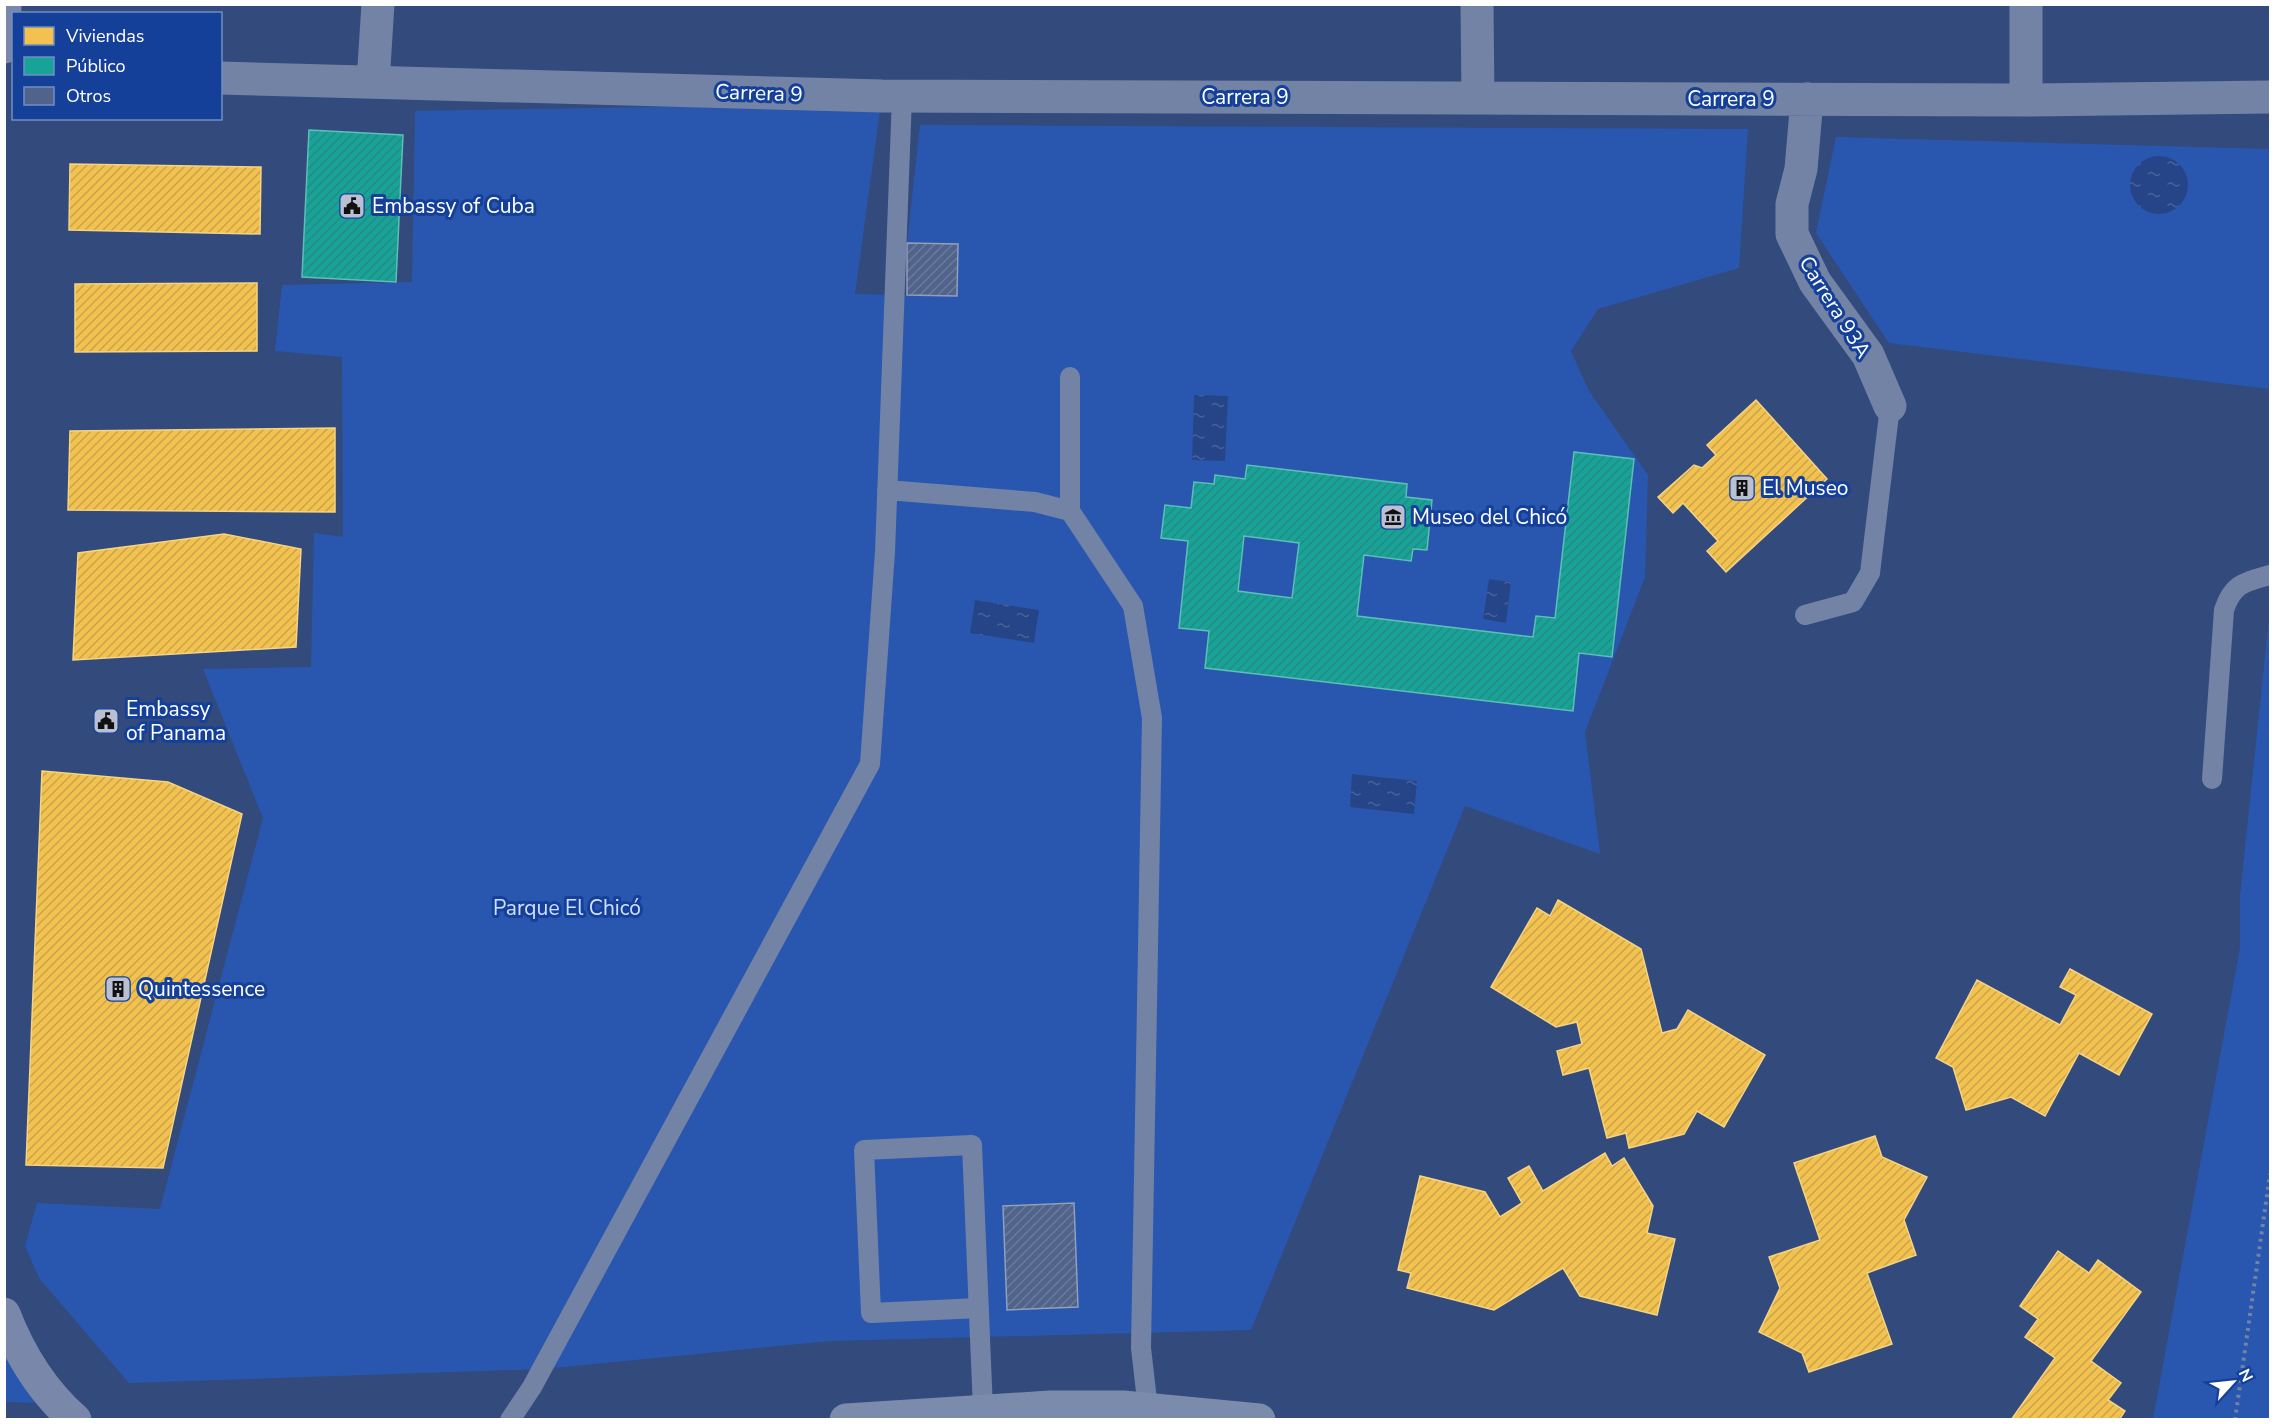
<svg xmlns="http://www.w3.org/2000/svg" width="2275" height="1424" font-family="'Nunito Sans',sans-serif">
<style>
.green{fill:#2957b0}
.water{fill:url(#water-ripples)}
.homes{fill:url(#homes-hatch);stroke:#f6d483;stroke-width:1.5}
.public{fill:url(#public-hatch);stroke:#5dbfb7;stroke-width:1.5;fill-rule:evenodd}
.building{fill:url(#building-hatch);stroke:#929fbb;stroke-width:1.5}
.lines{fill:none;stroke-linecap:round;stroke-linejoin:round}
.path{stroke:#7383a6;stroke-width:4;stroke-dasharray:3 4.5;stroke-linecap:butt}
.lane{stroke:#7383a6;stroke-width:20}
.street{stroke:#7383a6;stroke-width:33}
.secondary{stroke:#7988aa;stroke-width:33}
.primary{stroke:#7b8bac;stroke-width:33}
.labels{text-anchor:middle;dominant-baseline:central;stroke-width:6;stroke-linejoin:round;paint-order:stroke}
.street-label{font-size:21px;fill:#fff;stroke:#15409a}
.poi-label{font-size:21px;fill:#fff;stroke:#15409a;text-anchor:start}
.park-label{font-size:21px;fill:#d1e0fd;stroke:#15409a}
</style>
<defs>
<pattern id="water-ripples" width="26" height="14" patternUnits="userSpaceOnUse" patternTransform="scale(1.5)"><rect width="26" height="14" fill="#264588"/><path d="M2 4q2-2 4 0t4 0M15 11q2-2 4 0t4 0" fill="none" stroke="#47619a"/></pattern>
<pattern id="homes-hatch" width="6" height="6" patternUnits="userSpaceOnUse" patternTransform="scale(1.5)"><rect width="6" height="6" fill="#f2c14e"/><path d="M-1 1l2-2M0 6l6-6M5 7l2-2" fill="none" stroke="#c8a44e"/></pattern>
<pattern id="public-hatch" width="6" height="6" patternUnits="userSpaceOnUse" patternTransform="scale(1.5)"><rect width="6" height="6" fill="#17a398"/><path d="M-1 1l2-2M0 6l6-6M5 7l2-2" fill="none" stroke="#278981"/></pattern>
<pattern id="building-hatch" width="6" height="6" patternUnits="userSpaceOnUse" patternTransform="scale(1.5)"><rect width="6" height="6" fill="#50638a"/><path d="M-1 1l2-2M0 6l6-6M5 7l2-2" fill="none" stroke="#6a7a9c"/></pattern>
</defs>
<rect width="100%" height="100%" fill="#334a7c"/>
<path class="green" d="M881,103l-26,191 52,1v-52l13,-118 828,4 -9,139 -141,41 -27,42 18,40 59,84 -3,102 -60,155 15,122 -135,-48 -214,524 -421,11 -288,28 -413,14 -90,-105 -14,-32 12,-43 123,6 103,-391 -60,-149 108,-2 3,-134 29,4 -1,-180 -67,-6 7,-66 130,-3 3,-171z
M1836,137l434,12v240l-381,-46 -73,-110z
M2270,609v810h-117l87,-471v-52z
M5,1351l34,52 -34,-1z"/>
<path class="water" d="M2130 185a29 29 0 1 1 58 0a29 29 0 1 1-58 0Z
M1194,395l34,1 -3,65 -33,-1z
M1489,579l22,3 -5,41 -23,-4z
M975,600l64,10 -5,33 -64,-10z
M1352,774l65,7 -3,33 -64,-7z"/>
<path class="homes" d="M70,164l191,3 -1,67 -191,-4z
M257,283v68l-182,1v-68z
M1756,400l71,79 -101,93 -19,-21 11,-10 -35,-38 -10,10 -15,-16 36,-32 8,3 14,-13 -9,-10z
M335,428v84l-267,-2 2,-79z
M224,534l77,15 -5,98 -223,13 5,-107z
M42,771l126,11 74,32 -79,354 -137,-3z
M1558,900l83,49 21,84 15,-4 11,-19 77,45 -41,72 -27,-16 -13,23 -55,14 -3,-15 -19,5 -18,-70 -26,7 -6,-24 25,-7 -5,-22 -21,5 -65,-40 46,-79 13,8z
M2070,969l82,45 -33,61 -40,-22 -34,63 -34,-19 -45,13 -13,-43 -17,-9 41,-78 83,45 16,-30 -16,-8z
M1875,1136l7,21 45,20 -23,43 12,35 -49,18 25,71 -83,28 -7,-19 -43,-21 21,-44 -11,-31 51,-17 -26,-77z
M1605,1153l7,13 12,-8 29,48 -6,27 28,6 -18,76 -77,-19 -17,-28 -69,42 -87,-22 4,-15 -13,-3 22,-94 65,16 15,25 22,-14 -14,-25 21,-12 14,25z
M2058,1251l31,22 9,-13 43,32 -50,69 30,22 -13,17 17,11 -6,9h-108l44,-62 -30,-21 13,-18 -18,-13z"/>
<path class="public" d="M309,130l94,5 -7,147 -94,-5z
M1574,452l60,7 -22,198 -33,-4 -6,58 -368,-43 4,-37 -30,-3 9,-87 -27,-3 4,-33 26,3 3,-26 20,2 1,-9 30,4 2,-14 160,19 -1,13 26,3 -5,50 -14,-1 -2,12 -47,-6 -7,61 176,21 3,-21 19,2zM1244,536l55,7 -7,55 -54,-7z"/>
<path class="building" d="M907,243l51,1 -1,52 -50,-1z
M1074,1203l4,104 -71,3 -4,-104z"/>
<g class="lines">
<path class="path" d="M2235,1420l35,-246"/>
<path class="lane" d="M887,490l148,12 35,9 63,95 19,112 -11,630 7,61
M1070,511v-134
M1805,615l48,-13 17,-29 20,-167
M2212,779l12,-169c9,-27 21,-28 46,-35
M979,1308l-108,5 -7,-163 108,-5c4,88 7,177 11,265
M510,1420l22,-33 338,-623 15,-212 17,-456"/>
<path class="street" d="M1477,4l1,94
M220,78l662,18 1144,4 244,-3
M373,82l5,-78
M1807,99l-6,70 -9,35v30l23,48 53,73 22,51
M2026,100v-96"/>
<path class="secondary" d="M4,47l1,-43
M4,1314c15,39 39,78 71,106"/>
<path class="primary" d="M846,1420l204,-13h73l136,13"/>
</g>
<defs>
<g id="civic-square" transform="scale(1.35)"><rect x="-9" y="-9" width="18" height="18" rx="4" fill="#b8c0d1" stroke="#15409a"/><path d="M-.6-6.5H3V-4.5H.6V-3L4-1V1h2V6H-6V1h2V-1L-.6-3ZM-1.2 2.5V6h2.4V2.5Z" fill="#111"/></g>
<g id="building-square" transform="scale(1.35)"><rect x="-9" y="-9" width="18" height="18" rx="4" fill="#b8c0d1" stroke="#15409a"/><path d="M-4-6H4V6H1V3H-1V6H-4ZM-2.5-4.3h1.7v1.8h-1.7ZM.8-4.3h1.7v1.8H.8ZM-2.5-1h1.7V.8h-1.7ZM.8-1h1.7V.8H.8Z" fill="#111"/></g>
<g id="museum-square" transform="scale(1.35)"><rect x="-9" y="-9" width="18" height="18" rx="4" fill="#b8c0d1" stroke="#15409a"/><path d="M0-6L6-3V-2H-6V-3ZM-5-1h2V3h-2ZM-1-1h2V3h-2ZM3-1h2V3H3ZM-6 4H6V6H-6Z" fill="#111"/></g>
</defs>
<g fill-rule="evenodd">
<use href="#civic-square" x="352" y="206"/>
<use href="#building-square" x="1742" y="488"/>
<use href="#museum-square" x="1393" y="517"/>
<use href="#civic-square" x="106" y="721"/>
<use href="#building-square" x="118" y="989"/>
</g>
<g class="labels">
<g class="street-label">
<text transform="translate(759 93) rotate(2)">Carrera 9</text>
<text x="1245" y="97">Carrera 9</text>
<text x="1731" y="99">Carrera 9</text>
<text transform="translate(1835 307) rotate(58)">Carrera 93A</text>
</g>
<g class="poi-label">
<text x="372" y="206">Embassy of Cuba</text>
<text x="1762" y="488">El Museo</text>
<text x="1412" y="517">Museo del Chicó</text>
<text x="126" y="709">Embassy<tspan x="126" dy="24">of Panama</tspan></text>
<text x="138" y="989">Quintessence</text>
</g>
<g class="park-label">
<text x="567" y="908">Parque El Chicó</text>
</g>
</g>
<rect width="2275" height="1424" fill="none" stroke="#ffffff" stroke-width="12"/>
<rect x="12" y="12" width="210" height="108" fill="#15409a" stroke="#738cc2" stroke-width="1.5"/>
<rect x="24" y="27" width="30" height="18" fill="#f2c14e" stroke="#738cc2" stroke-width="1.5"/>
<text x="66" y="42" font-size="18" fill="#ffffff">Viviendas</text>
<rect x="24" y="57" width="30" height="18" fill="#17a398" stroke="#738cc2" stroke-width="1.5"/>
<text x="66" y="72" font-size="18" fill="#ffffff">Público</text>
<rect x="24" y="87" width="30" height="18" fill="#50638a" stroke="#738cc2" stroke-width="1.5"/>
<text x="66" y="102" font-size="18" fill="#ffffff">Otros</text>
<g transform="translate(2233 1382) rotate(63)" stroke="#15409a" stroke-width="4.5" paint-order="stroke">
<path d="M0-4.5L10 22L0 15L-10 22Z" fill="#ffffff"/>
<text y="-9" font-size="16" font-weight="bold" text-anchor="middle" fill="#ffffff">N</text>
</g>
</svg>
